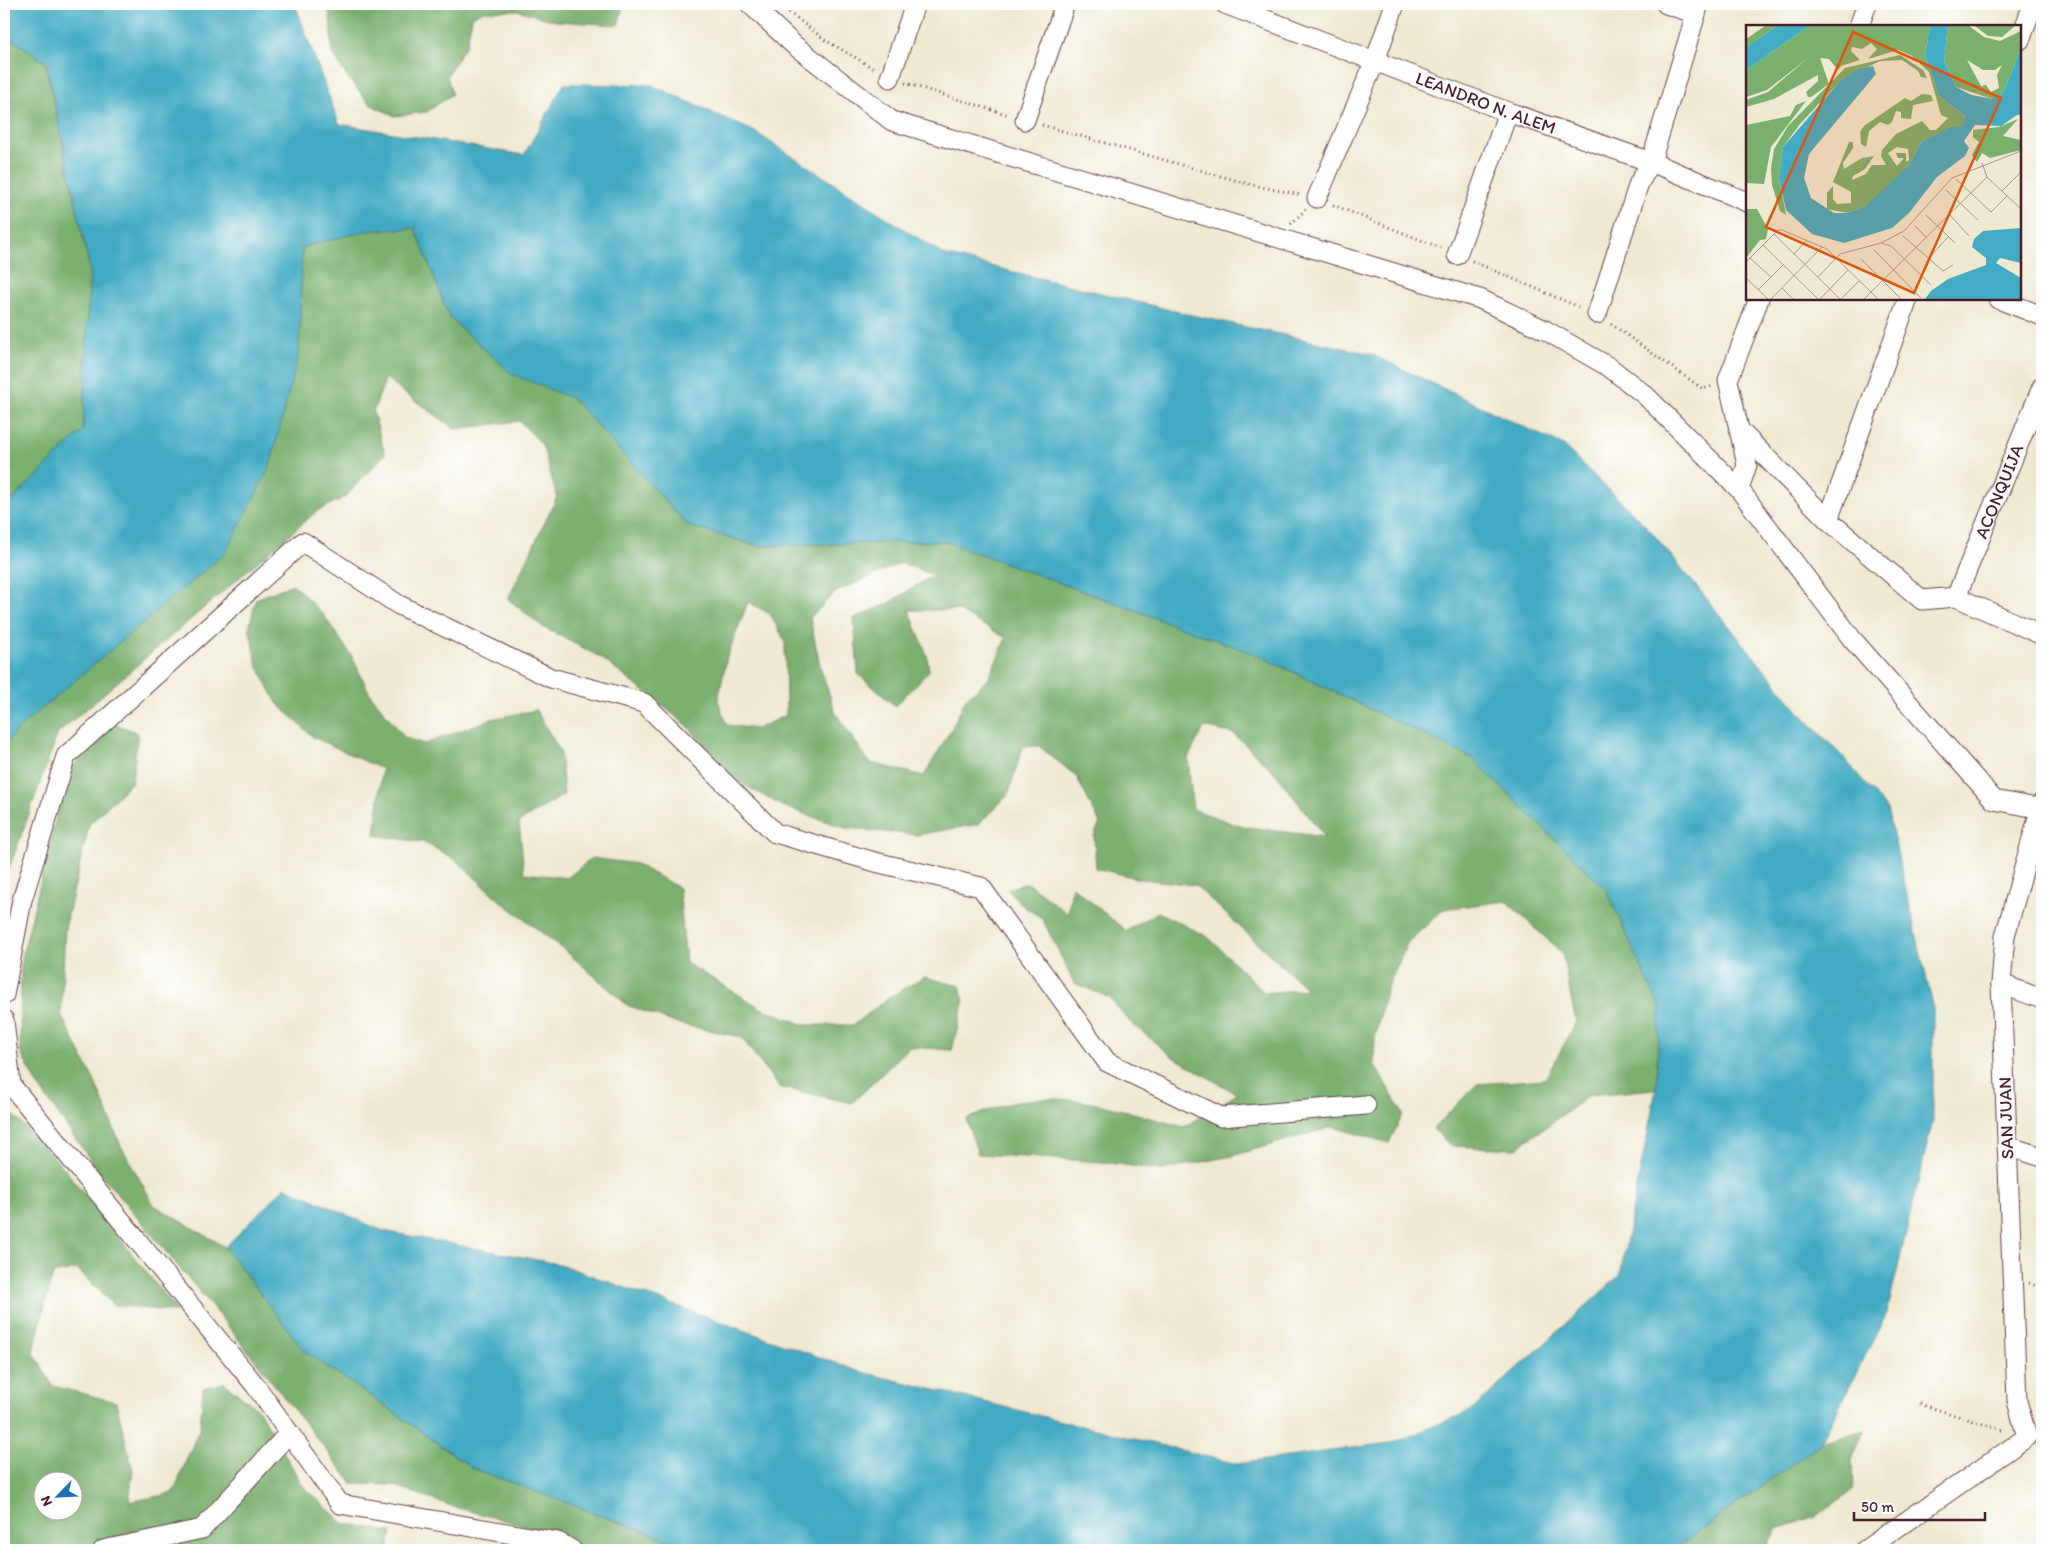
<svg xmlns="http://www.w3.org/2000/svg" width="2046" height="1554" font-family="Itim,sans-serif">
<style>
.forest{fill:#7ab06e;stroke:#62684c;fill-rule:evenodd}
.water{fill:#43abc3;stroke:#466577}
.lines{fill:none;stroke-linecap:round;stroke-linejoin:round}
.minor-casing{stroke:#633d44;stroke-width:21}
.path{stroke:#633d44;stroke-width:3;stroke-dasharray:1 4;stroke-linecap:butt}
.minor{stroke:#fff;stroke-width:19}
.labels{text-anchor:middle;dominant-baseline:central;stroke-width:4;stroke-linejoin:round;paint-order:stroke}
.street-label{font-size:18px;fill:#4a1f2b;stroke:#fff}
.inset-road{fill:none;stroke:#ac988e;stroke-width:1}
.view{fill:#e0560e;fill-opacity:0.15;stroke:#e0560e;stroke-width:2.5}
.inset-edge{fill:none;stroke:#4a1f2b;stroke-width:2.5}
</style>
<rect width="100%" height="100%" fill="#fff"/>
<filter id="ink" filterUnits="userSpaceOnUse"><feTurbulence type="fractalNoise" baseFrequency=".02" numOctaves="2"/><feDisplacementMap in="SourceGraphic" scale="10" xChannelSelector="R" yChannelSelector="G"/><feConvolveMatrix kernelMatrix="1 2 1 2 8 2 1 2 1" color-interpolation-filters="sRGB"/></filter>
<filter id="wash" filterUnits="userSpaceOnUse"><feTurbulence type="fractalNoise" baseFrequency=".0096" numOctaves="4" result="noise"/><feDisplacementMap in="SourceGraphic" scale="20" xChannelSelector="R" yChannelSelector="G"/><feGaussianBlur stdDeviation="1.12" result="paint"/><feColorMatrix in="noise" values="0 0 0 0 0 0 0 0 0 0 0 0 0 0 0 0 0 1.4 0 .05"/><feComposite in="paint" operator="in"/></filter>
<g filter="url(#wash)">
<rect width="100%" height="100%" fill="#eee9d0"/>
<path class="forest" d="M325,4h299l-6,21 -62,-4 -39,-11 -32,1 -12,4 -7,30 -19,31 5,18 -25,18 -32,4 -24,-11 -23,-27 -16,-25 -2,-39z
M4,34l41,28 45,208 -7,160 -79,78z
M415,228l35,91 62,54 61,26 115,127 72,20 185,-5 315,115 212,102 134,131 54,119 -4,81 -66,6 -75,54 -64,-3 -18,-17 44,-45 68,-5 31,-56 -14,-70 -56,-52 -62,8 -36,33 -21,46 -12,48 -1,28 29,50 -14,29 -56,-16 -101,29 -71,14 -59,-8 -124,-8 -12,-35c17,-6 34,-14 51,-17 55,-12 115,12 167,25l53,-33 -67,-39 -41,-34 -19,-23 -36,-15 -32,-65 -19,-12 -16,-17 21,-6 40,31 4,-28 54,45 32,-19 50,25 57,56 42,-4 -112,-104 -55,-6 -44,-11 -2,-32 6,-13 -24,-47 -37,-30h-16l-15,49 -29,29 -62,11 -72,-7 -63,-22 -50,-28 -45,-53 -87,-68 -57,-30 -35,-28 49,-102 -15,-53 -23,-23 -63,8 -45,-31 -25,-20 -13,34 12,42 -40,43 -28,14 -259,222 -54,150v-137l295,-394 3,-105 64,-16zM901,563l32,12 -47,30 -32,13 4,56 37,32 34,-35 -2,-16 -18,-45h48l49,28 -18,41 -23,21 -13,28 -28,48 -54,-13 -34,-49 -15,-44 -11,-52 26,-26zM748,602l22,12 15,27 1,74 -29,14 -30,-4 -9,-24 9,-44zM1204,727l30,7 41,39 50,64 -86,-11 -46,-17 -5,-51z
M293,584l29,29 29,42 19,39 35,44 20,6 66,-25 45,-9 24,41 4,44 -45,27 5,51 43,5 25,-20 44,6 43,24 7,75 75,45 44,17h48l40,-30 31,-18 36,9 4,16 -12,48 -42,-3 -58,56 -73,-16 -38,-50 -66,-14 -48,-18 -60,-53 -69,-53 -42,-39 -30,-17 -51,-8 7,-66 -69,-32 -36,-34 -19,-36 -9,-39 7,-29z
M115,724l23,9 -6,49 -43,43 -24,103 -4,87 34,67 26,64 33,59 71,42 80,105 82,55 85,61 223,82h-114l-44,-21 -83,-22 -61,-22 -40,-1 -137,-173 -117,-139 -58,-82 -21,-38 1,-91 42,-172 21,-42z
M4,1105l59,62 115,145 -65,-7 -36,-36 -24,5 -20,78 20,34 63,16 17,68 -4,32 44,-9 27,-66 3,-39 21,-5 35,27 44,76 40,37 49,9 -4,18h-384zM42,1482h30v30h-30z
M1864,1430l-12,30 1,31 -37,25 -39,12 -12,22h-92l148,-107z"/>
<path class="water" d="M4,4h291l44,120 185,31 40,-71 88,1 103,47 189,123 243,59 184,40 193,92 86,84 153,186 40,41 44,52 46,197v114l-46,193 -66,130 -148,107h-978l-223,-82 -85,-61 -82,-55 -80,-105 60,-60 98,44 176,33 299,107 379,93 159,-22 76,-32 148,-135 36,-186 4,-81 -54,-119 -134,-131 -212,-102 -315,-115 -185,5 -72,-20 -115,-127 -61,-25 -62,-56 -35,-90 -49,3 -64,16 -3,105 -29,114 -44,86 -208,177 -14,17v-238l79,-78 7,-160 -44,-208 -42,-28z"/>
</g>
<g filter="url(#ink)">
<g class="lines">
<g class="minor-casing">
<g id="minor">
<path d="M750,4l44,41 98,76 588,178 65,31 64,37 36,28 94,94 113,150 142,161 48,9"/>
<path id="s1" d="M1225,4l283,108 143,50 96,40"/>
<path d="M1666,4l30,10"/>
<path d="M1859,26l8,-22"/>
<path d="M2020,40l13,-36"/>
<path d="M890,78l25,-74"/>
<path d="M1025,120l40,-116"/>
<path d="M1317,198l58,-137 20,-57"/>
<path d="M1457,255l51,-143"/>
<path d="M1998,299l44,17"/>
<path d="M1597,314l42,-131 12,-21 48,-158"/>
<path d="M1742,433l86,87 94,80 34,-3 86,38"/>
<path d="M1739,489l8,-24 -19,-85 31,-81"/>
<path d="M1828,520l80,-221"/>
<path id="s2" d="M1956,597l86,-210"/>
<path d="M2001,984l41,15"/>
<path d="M4,995l18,-95 44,-144 237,-214 96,63 152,73 93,25 131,130 100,29 106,25 126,175 114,55 145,-12"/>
<path d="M4,1020l7,65 244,300 85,119 218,38 14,8"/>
<path d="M2007,1146l35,11"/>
<path d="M2027,1437l-10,-36 -16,-417 4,-48 37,-133"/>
<path d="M103,1550l99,-21 87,-96"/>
<path d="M1865,1550l162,-113"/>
</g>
</g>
<path class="path" d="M781,6l44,34 50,29
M905,83l104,32
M1042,125l210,60 49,10
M1333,205l108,43
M1291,224l15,-15
M1472,261l109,47
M1611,324l92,65 10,-3
M2029,1283l13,5
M1920,1404l85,27"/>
<use href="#minor" class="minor"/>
</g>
</g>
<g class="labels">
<g class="street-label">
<text stroke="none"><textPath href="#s1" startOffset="279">LEANDRO N. ALEM</textPath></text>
<text stroke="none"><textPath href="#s2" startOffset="114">ACONQUIJA</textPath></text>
<text transform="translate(2006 1118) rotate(-92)">SAN JUAN</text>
</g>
</g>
<g transform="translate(1746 25)">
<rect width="275" height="275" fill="#eee9d0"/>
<path d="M19,1h12l-31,21v-8zM63,1h121l-5,29 14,41 26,20 -3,12 -18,3 -22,10 -13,24 -24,25 -19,16 -18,7 -21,-4v-16l6,-7v13l4,5 14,-1v-11l-18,-10 16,-40h4v6l-10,15 1,6 18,-11 12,-2 -9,13 -12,7 -1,4 14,-6 6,-9h14l-5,-9 1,-6 14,-16 26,-13 8,9h6l12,-12 -7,-3 -12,-43 -17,-16 -14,-6 -30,9 9,-10 -6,-6 -9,6 -10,-2 -1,4 9,9 -19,6 -3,4 -9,-11 -9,-1 9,26 -18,13h-3l-2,-5 12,-11v-6l-44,24 -28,8v-7l22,-8 40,-34 -41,32 -21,7v-27zM151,122l11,2 1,11 -3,2v-9h-10l2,5h6l-7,8 -9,-13zM202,1h21l15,11 16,4 21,-10v18l-18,44 -10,6 -37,-12 -12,-26zM221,35l16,10h12l7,-5 -5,10 2,13 -8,4 -5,-7 -5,1zM229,1h40l-13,11 -14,-1zM154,30l23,15 4,8 -6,-1 -3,-6 -16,-11 -22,1 -39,19 -41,44 -17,23 -4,31 7,37 -6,-4 -8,-26 -1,-17 3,-19 14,-23 57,-58zM176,69l9,1 2,6 -20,4 -2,14 -10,-1v-6l-5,-1 -4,11 -4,3 -8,-3 -11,9 -3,16 -5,-3 -1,-12 4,-6 41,-28 6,3zM60,76l-35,46 -7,37 -18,-1v-58l44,-9 6,-11zM272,94l-15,17 18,4v10l-31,8 -8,-5 -5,9 -5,-7 7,-13 -6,-5v-7l26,-3zM0,184h11l11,20 -2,10 -6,1 -14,18z" fill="#7ab06e" fill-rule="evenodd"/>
<path d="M31,1h32l-63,44v-23zM184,1h18l-4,35 12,26 15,8 22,4 10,-6 18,-44v66h-4l-16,11 -26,-1 -11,16 5,7 -4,8 -28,21 -28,36 -17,15 -48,15 -32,-9 -26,-24 -7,-32 4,-31 58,-67 18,-11 14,-3 3,8 -67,80 -5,24 7,20 23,15h14l18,-7 43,-41 13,-24 30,-14h10l3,-11 -26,-20 -14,-41zM275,203v35l-21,-5 -4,5 25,15v21h-96l6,-8 17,-12 38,-14v-7l-14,-11 2,-8 9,-8z" fill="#43abc3"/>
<path class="inset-road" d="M236,138l5,14 34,32M210,154l35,33 16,-16M200,165l32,30M256,166l19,-19M203,189l20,22M180,190l29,28M169,201l11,11M28,209l66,65M157,211l40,35 10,-6M135,218l10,3 40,39M17,220l55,54M128,225l47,48M48,229l13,-14M4,233l21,19M115,234l40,40M182,234l20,-22M0,237l32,-32h4l45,19 51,50M72,252l22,-23 41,-11 23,-12 48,-53 69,-27M0,253l22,21M36,263l11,11M12,265l25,-25M25,274l51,-52M74,274l28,-29M95,274l18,-18M118,274l123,-122"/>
<path class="view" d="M107,7l148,66 -87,195 -148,-66z"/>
<rect width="275" height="275" class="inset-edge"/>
</g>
<rect width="2046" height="1554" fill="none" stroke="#fff" stroke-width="20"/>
<g transform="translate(58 1496) rotate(246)"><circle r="24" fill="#ffffff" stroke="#b7a5aa"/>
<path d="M0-4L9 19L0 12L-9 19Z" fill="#1f6fb2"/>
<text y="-8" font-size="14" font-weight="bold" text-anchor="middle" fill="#4a1f2b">N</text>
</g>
<path d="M1854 1512v8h131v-8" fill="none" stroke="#4a1f2b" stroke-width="2.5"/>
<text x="1861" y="1512" font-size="15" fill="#4a1f2b" stroke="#ffffff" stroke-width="4" paint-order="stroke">50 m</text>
</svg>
